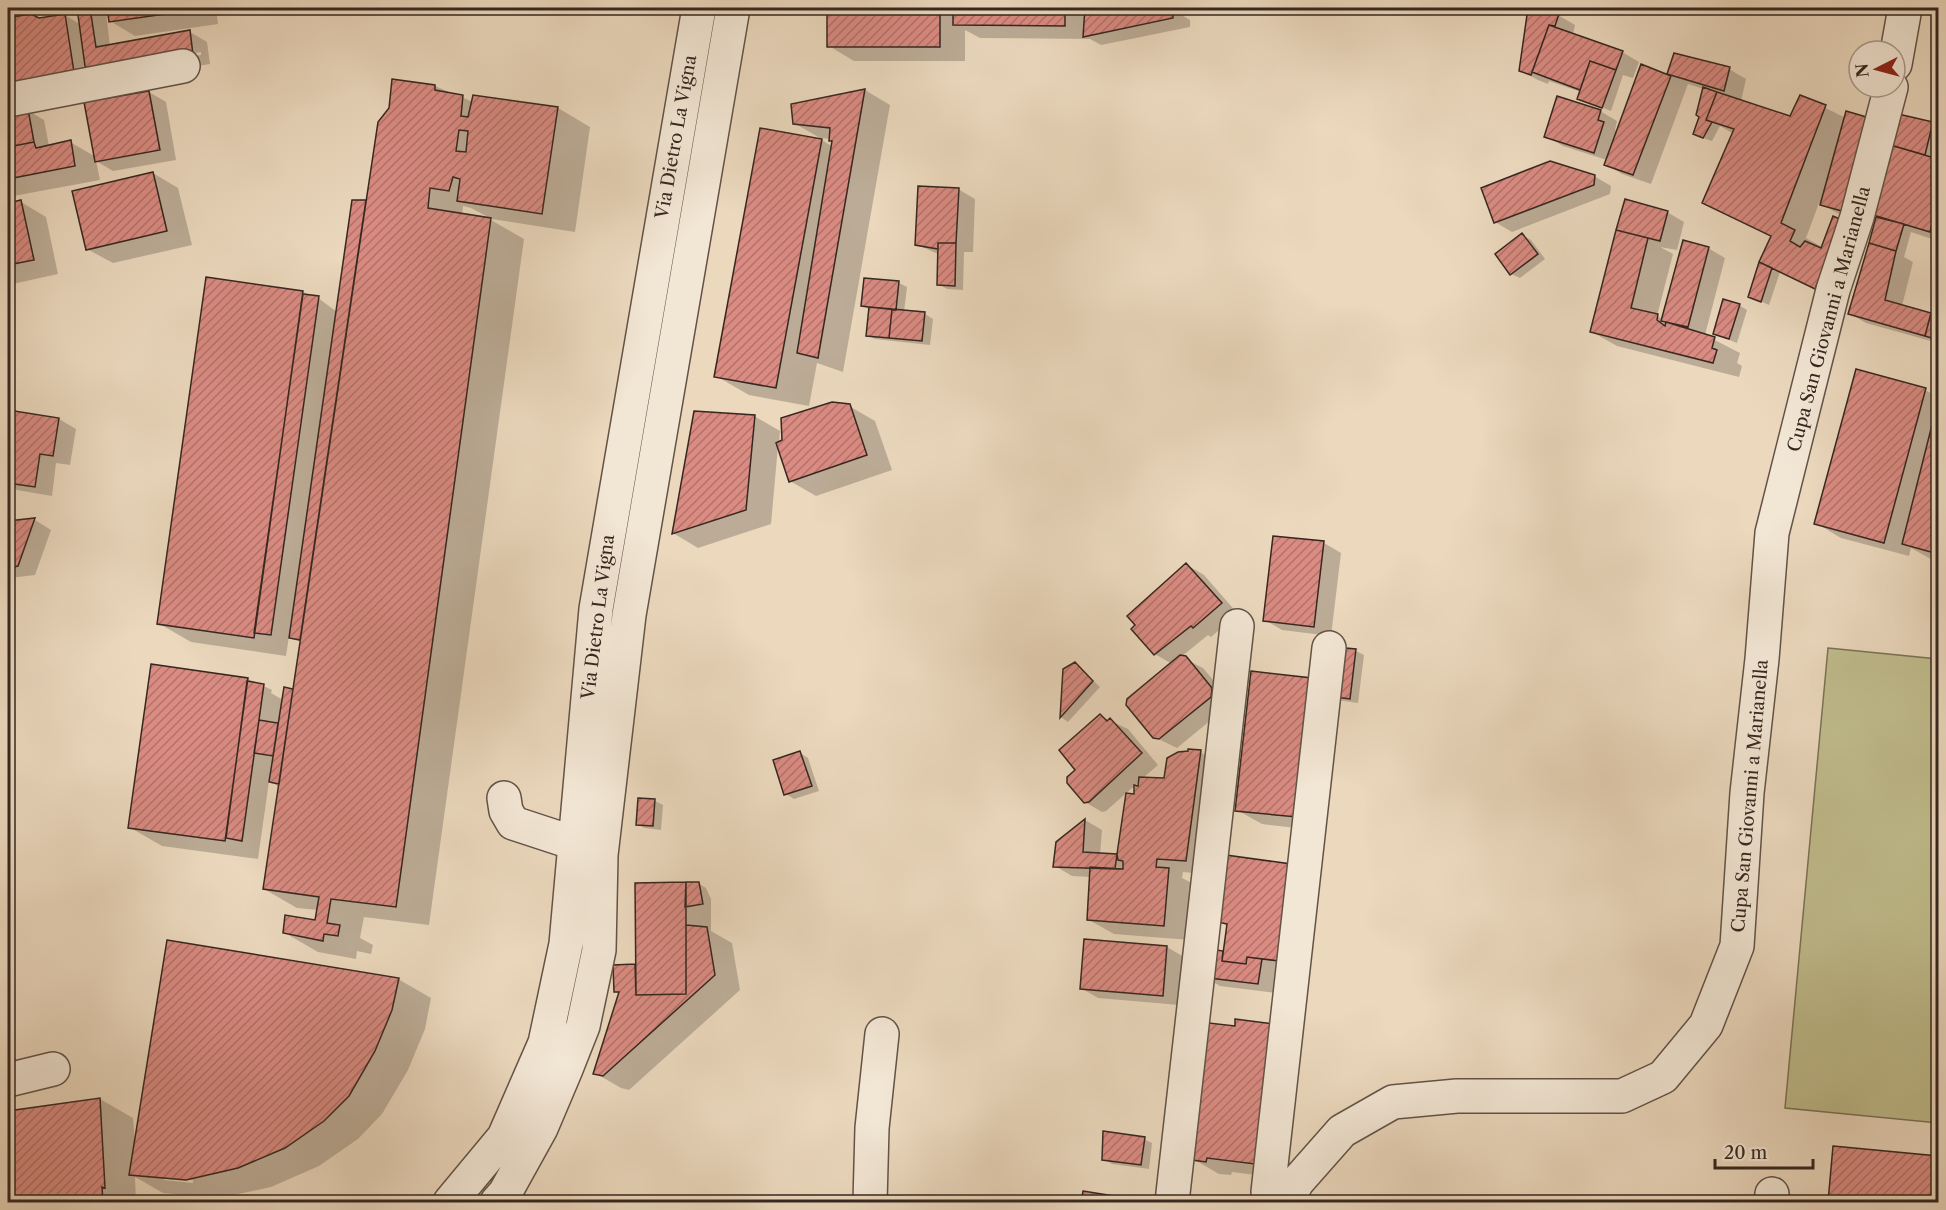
<svg xmlns="http://www.w3.org/2000/svg" width="1946" height="1210" font-family="'Libre Caslon Text',serif">
<style>
.green{fill:#c0bc8c;stroke:#7b7256;stroke-width:1.5}
.shadow{fill:#0003;fill-rule:evenodd}
.building{fill:url(#building-hatch);stroke:#362720;stroke-width:1.5;fill-rule:evenodd}
.lines{fill:none;stroke-linecap:round;stroke-linejoin:round}
.minor-casing{stroke:#635347;stroke-width:36}
.minor{stroke:#f2e6d4;stroke-width:33}
.labels{text-anchor:middle;dominant-baseline:central;stroke-width:5;stroke-linejoin:round;paint-order:stroke}
.street-label{font-size:18px;fill:#362720;stroke:#f2e6d4}
</style>
<defs>
<pattern id="building-hatch" width="6" height="6" patternUnits="userSpaceOnUse" patternTransform="scale(1.5)"><rect width="6" height="6" fill="#da8b82"/><path d="M-1 1l2-2M0 6l6-6M5 7l2-2" fill="none" stroke="#b2726a"/></pattern>
</defs>
<rect width="100%" height="100%" fill="#ebd8bd"/>
<filter id="stains"><feTurbulence type="fractalNoise" baseFrequency=".00333" numOctaves="4"/><feColorMatrix values="0 0 0 0 .2 0 0 0 0 .09 0 0 0 0 .02 0 0 0 .5 -.17"/></filter>
<radialGradient id="worn" r=".72"><stop offset=".6" stop-color="#630" stop-opacity="0"/><stop offset="1" stop-color="#630" stop-opacity=".3"/></radialGradient>
<path class="green" d="M1828,648l110,11v464l-153,-15z"/>
<path class="shadow" d="M79,8h17l10,5 4,33 80,-14 17,10 3,22 -102,17 -100,9v-79l30,8 27,-4 16,10zM201,52v3l-100,17v-3z
M108,8h108l2,16 -83,12 -25,-15z
M829,8h348v4l13,8v7l-89,18 -11,-6 -110,-1 -15,-8v31h-111l-25,-15z
M1530,8l28,7 17,10 -2,9 49,18 17,10 -6,16 -10,-3 -12,36 -32,-13 2,-6 -32,-11 -1,3 -10,-4 -17,-9z
M1675,55l54,14 17,10 -5,22 50,17 10,-22 45,22 13,102 -20,-6 -20,-11 -13,35 16,9 19,55 -61,-30 -11,33 -20,-9 23,-59 -68,-34 30,-69 -14,-8 -8,15 -9,-3 -2,-21 3,-28 -16,-5 -37,100 -29,-10 -17,-10 2,-4 -44,-14 -17,-10 54,-25 17,10 -2,9 3,1 50,-55z
M435,86l38,16 85,6 32,19 -15,105 -83,-13 -21,-11 -8,-2 -1,9 29,5 33,19 -95,686 -65,-8 -4,21 13,7 -2,9 -14,-3 -1,8 -38,-7 -33,-19 31,-12 2,-11 -21,-2 -33,-19 16,-102 -11,-6 -11,78 -96,-13 -33,-19 119,-148 24,11 -1,3 12,7 11,-8 7,-50 -12,-6 -3,20 -95,-14 -33,-19 50,-344 95,13 15,6 19,14 16,-111h15z
M865,90l25,15 -47,267 -26,-9 -8,43 -60,-11 -33,-19 45,-247 61,11 11,7 1,-5 -3,-3 -11,-1 -26,-15z
M149,92l17,10 10,58 -63,11 -17,-10 4,19 -92,17v-83l19,-4 17,10 5,26 21,-4 26,15z
M1932,124l6,3v114l-27,-9 -7,25 9,5 -11,44 36,10v27l-72,-20 -17,-10 29,-96 -4,-2 14,-71z
M153,173l25,15 14,57 -79,18 -26,-14z
M1594,176l17,10 -1,8 -98,38 -17,-10z
M958,189l17,10 -2,53h-9l-1,38 -16,-1 -9,-5 2,-29 -24,-11z
M21,202l25,15 12,57 -50,11v-80z
M1667,212l17,10 -7,28 -17,-3 13,7 -16,62 6,3 45,-71 17,10 -20,77 35,18 -3,10 5,3 -3,11 -122,-31 -25,-14 25,-101z
M1522,235l9,5 14,19 -25,19 -9,-4z
M899,283l8,4 -3,25 21,2 8,5 -3,26 -55,-6 -8,-4 3,-25 -7,-4z
M1739,305l8,5 -10,33 -23,-9z
M1925,390l13,7v166l-27,-15 -2,8 -68,-18 -25,-15z
M849,406l26,15 17,49 -76,26 -26,-15 -12,-35 -7,78 -73,24 -25,-15 81,-117 26,15 -1,12z
M8,411l51,8 17,10 -6,36 -14,-2 -4,33 -35,-6 -9,-5z
M35,520l16,10 -16,45 -25,3 -2,-1v-55z
M1324,543l17,10 -10,83 -49,-6 -17,-10z
M1187,565l17,10 34,39 -27,23 -3,-2 -27,22 22,11 26,31 -1,7 -51,42 -23,-11 18,-73 -17,-10z
M8,600l6,4 -6,23z
M1356,651l8,4 -6,48 -21,-3 -15,131 -60,-7 -25,-14 75,-130z
M1075,663l25,24 -32,35 -7,-5 3,-47z
M1100,716l28,13 30,36 -15,13 22,2 35,-28 26,15 -14,108 -29,-3 -1,6 12,6 -4,56 -76,-6 -25,-14 2,-43 -19,-1 -17,-10 2,-23 28,-23 17,10 -2,25 18,1 22,-68v-7l-34,30 -4,1 -17,-10 -8,-32z
M800,753l8,5 11,33 -25,8 -8,-5z
M655,801l8,4 -2,25 -16,-2 -8,-4z
M1291,865l-16,128 -55,-7 -17,-10 3,-27 18,3 4,-26 -9,-4z
M698,883l8,5 5,11v32l21,12 8,47 -111,100 -8,-2 -26,-15 25,-79 -5,-3v-25h22z
M1167,947l17,10 -5,48 -81,-7 -17,-10z
M398,979l33,19 -6,31 -17,41 -26,44 -24,25 -39,27 -48,21 -51,11 -57,-5 -28,-16 1,25h-128v-89l92,-14 33,19 2,26zM164,1177l29,3v3l-29,-3z
M1211,1025l69,153 -48,-6 -1,3 -12,-1 -26,-15z
M1144,1139l8,4 -3,26 -37,-5 -8,-5z
M1834,1148l104,10v44h-109z
M1084,1193l61,9h-62z"/>
<path class="building" d="M12,8l1,9 18,-3 8,4 26,-4 9,58 -45,7 1,5 -22,4v-79z
M77,8h13l6,39 94,-17 3,25 -103,18 -5,-7z
M107,8h86v2l-84,12z
M827,8h113v39h-113z
M953,8h112v18l-112,-1z
M1085,8l88,1v9l-90,19z
M1528,8h12l19,6 -4,12 -6,-1 -18,50 -12,-4z
M1549,25l74,26 -7,19 -26,-9 -10,29 -48,-18z
M1674,53l56,14 -6,24 -57,-17z
M1590,61l26,9 -14,38 -25,-9z
M1641,64l30,12 -38,99 -29,-10z
M392,79l43,6v5l28,5 -2,21 7,1 5,-22 85,12 -16,107 -85,-13 3,-22 -7,-2 -4,14 -19,-3 -2,20 63,10 -95,689 -65,-8 -4,24 13,2 -2,11 -14,-2 -1,7 -40,-8 2,-18 30,5 4,-23 -56,-8 115,-767 11,-14zM459,130l9,1 -2,21 -10,-1z
M1703,87l14,5 -11,28 6,2 -9,16 -10,-4 6,-17 -3,-2z
M865,89l-47,269 -21,-5 35,-212h-3l1,-13 -37,-4 -2,-20z
M149,91l11,59 -65,12 -11,-60z
M1717,92l73,24 10,-21 26,10 -45,118 14,7 -5,11 10,6 5,-6 16,7 12,-32 9,4 -27,69 -56,-27 12,-26 -69,-33 32,-74 -28,-9z
M1557,96l44,14 -3,10 6,2 -10,31 -50,-16z
M28,109l6,33 -26,5v-35z
M1846,111l24,7 -28,93 -22,-6z
M1894,113l39,9 -8,33 -38,-11z
M760,128l62,11 -46,249 -62,-11z
M71,140l4,26 -67,13v-32l26,-5 2,6z
M1887,144l51,15v41l-8,32 -57,-17z
M1550,161l45,14 -1,10 -100,38 -13,-35z
M153,172l14,59 -81,19 -14,-59z
M918,186l41,2 -3,55h-18v6l-23,-4z
M1625,199l43,12 -8,30 -44,-11z
M21,200l13,60 -26,5v-62z
M352,200h14l-66,440 -11,-2z
M1876,217l28,7 -8,27 -27,-8z
M1616,230l32,8 -17,70 27,6 -1,6 8,6 1,-4 49,15 -3,11 5,2 -4,13 -123,-31z
M1522,233l16,21 -28,21 -15,-21z
M1683,240l26,7 -21,80 -27,-6z
M938,243h18l-1,43 -18,-1z
M1869,243l27,8 -11,49 46,13 -6,23 -77,-22z
M1759,262l13,6 -11,34 -13,-5z
M206,277l97,14 -49,347 -97,-14z
M864,278l35,3 -3,29 -35,-4z
M303,294l16,2 -48,339 -17,-2z
M1723,299l17,5 -11,35 -16,-5z
M869,307l23,2 -3,29 -23,-2z
M892,309l33,3 -3,29 -33,-3z
M1931,313l7,2v25l-13,-4z
M1856,369l70,19 -42,155 -70,-19z
M1938,401v153l-36,-10z
M832,402l18,2 17,51 -78,27 -13,-39 6,-3 -1,-22z
M8,410l51,8 -6,38 -13,-2 -5,33 -27,-4z
M694,411l61,4 -9,95 -74,24z
M35,518l-17,48 -10,2v-47z
M1273,536l51,5 -10,86 -51,-6z
M1186,563l36,40 -29,25 -2,-2 -37,29 -23,-26 4,-4 -8,-9z
M1334,647l22,2 -6,50 -22,-3z
M1180,655l6,1 26,32 -1,9 -52,42 -6,-1 -27,-33 1,-6z
M1075,662l18,19 -33,37 3,-49z
M151,664l97,14 -23,163 -97,-13z
M1251,671l61,7 -15,139 -62,-6z
M247,681l17,3 -22,157 -16,-3z
M284,687l9,2 -14,95 -10,-2z
M1100,714l7,7 3,-3 32,35 -53,49 -5,1 -17,-20v-6l8,-7 -16,-20z
M259,720l19,3 -5,33 -19,-3z
M1188,749l13,1 -15,111 -29,-2 -1,8 13,1 -5,58 -77,-6 3,-53 33,2v-8l-5,-1 -1,-6 9,-61 8,1v-9l4,1 1,-9 25,1 3,-20 11,-6 10,-1z
M800,751l12,35 -28,9 -11,-35z
M638,798l17,1 -2,27 -17,-1z
M1085,819l-2,33 34,2 -2,15 -62,-2 3,-25z
M1226,855l65,9 -12,97 -32,-4 -1,7 -24,-3 5,-37 -9,-2z
M686,882v112l-50,1 -1,-112z
M686,882h13l4,22 -18,3z
M686,925l21,2 8,48 -112,101 -10,-2 26,-82h-5l-1,-27 22,-1 1,31 50,-1z
M1084,939l83,7 -4,50 -83,-7z
M167,940l232,38 -7,32 -17,41 -26,45 -25,25 -39,27 -47,20 -52,12 -57,-5z
M1205,948l18,3 -1,10 24,3 1,-7 15,2 -4,25 -57,-7z
M1235,1019l38,5 -18,140 -48,-6 -1,4 -14,-2 17,-137 26,3z
M100,1098l5,90 -3,-1 1,15h-95v-91z
M1103,1131l42,6 -4,28 -39,-5z
M1833,1146l105,10v46h-110z
M1083,1191l62,10v1h-64z"/>
<g class="lines">
<g class="minor-casing">
<path id="minor" d="M1895,64l10,-56
M8,100l175,-34
M504,798l2,13 7,12 61,20
M8,1080l45,-11
M450,1202l54,-65 41,-94 21,-99 30,-335 103,-601
M497,1202l8,-9 36,-65 25,-59 17,-43 16,-76 2,-95 28,-240 104,-607
M870,1202l2,-74 10,-94
M1172,1202l65,-576
M1271,1202l-3,-10 4,-36 57,-508
M1287,1202l10,-20 45,-51 51,-29 64,-6h165l41,-19 43,-52 31,-79 10,-153 15,-134 10,-126 61,-243 24,-73 34,-130
M1771,1202l1,-8"/>
</g>
<use href="#minor" class="minor"/>
</g>
<g class="labels">
<g class="street-label">
<text transform="translate(676 137) rotate(-80)">Via Dietro La Vigna</text>
<text transform="translate(1829 319) rotate(-75)">Cupa San Giovanni a Marianella</text>
<text transform="translate(598 617) rotate(-83)">Via Dietro La Vigna</text>
<text transform="translate(1750 796) rotate(-85)">Cupa San Giovanni a Marianella</text>
</g>
</g>
<rect width="1946" height="1210" fill="none" stroke="#ebd8bd" stroke-width="30"/>
<rect x="9" y="9" width="1928" height="1192" fill="none" stroke="#362720" stroke-width="3"/>
<rect x="15" y="15" width="1916" height="1180" fill="none" stroke="#362720" stroke-width="1.5"/>
<g transform="translate(1877 69) rotate(264)"><circle r="28" fill="#f2e6d4" stroke="#a79a8c" stroke-width="1.5"/>
<path d="M0-4.5L10 22L0 15L-10 22Z" fill="#8f2418"/>
<text y="-9" font-size="16" font-weight="bold" text-anchor="middle" fill="#362720">N</text>
</g>
<path d="M1715 1159v9h98v-9" fill="none" stroke="#362720" stroke-width="3"/>
<text x="1724" y="1159" font-size="18" fill="#362720" stroke="#f2e6d4" stroke-width="4.5" paint-order="stroke">20 m</text>
<rect width="100%" height="100%" filter="url(#stains)"/>
<rect width="100%" height="100%" fill="url(#worn)"/>
</svg>
